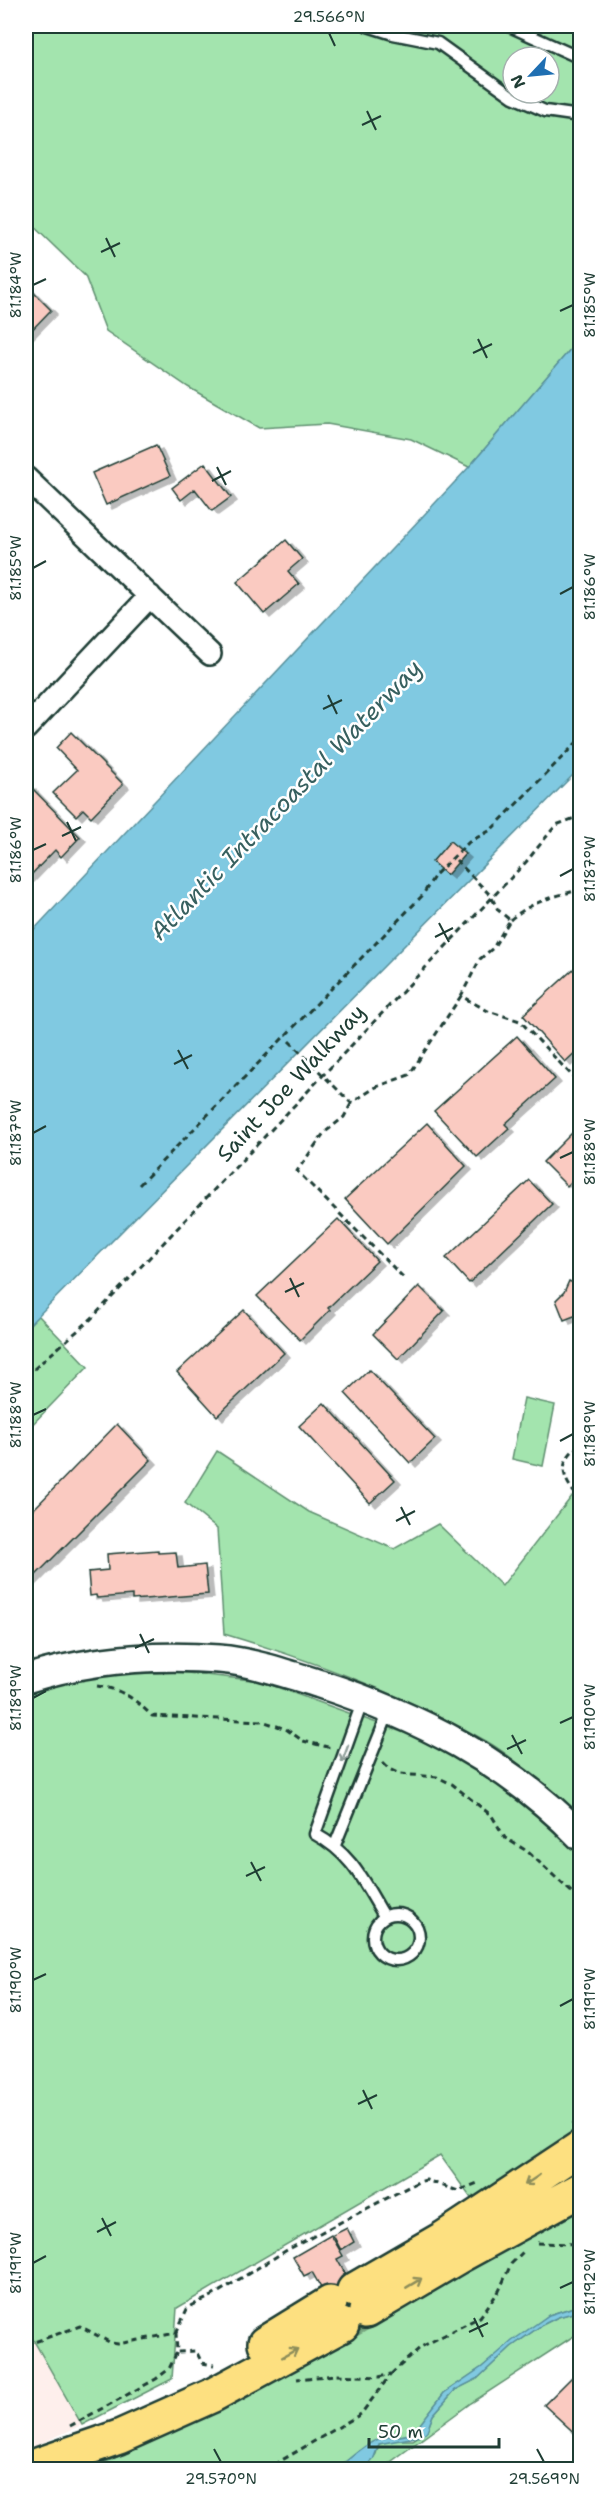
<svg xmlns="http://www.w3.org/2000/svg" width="606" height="2495" font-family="'Shantell Sans',sans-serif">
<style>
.built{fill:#feefec}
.green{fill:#a3e4ae;stroke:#619071;stroke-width:1.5;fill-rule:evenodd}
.water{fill:#80c9e1;stroke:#59919c;stroke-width:1.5}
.building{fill:#facac1;stroke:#1f3d34;stroke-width:1.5;filter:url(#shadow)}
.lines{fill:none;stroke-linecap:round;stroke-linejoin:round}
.service-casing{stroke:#1f3d34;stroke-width:15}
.minor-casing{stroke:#1f3d34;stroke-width:26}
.tertiary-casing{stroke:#1f3d34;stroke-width:32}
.primary-casing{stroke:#1f3d34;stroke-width:38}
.path{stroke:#1f3d34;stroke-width:3;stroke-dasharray:6 4.5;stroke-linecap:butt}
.service{stroke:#fff;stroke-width:10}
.minor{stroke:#fff;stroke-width:21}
.tertiary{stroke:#fff;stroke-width:27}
.primary{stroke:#fde080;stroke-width:33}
.oneway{stroke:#8f9e9a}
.oneway2{stroke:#8e8e5a}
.ticks{fill:none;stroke:#1f3d34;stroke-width:2}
.labels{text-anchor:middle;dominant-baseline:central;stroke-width:5;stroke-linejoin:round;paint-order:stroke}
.street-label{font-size:22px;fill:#1f3d34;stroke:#fff}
.water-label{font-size:24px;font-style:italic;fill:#37605f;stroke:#fff}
.neatline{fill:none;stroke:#1f3d34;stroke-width:2}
.ticks-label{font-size:15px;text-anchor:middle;fill:#1f3d34}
</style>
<defs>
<filter id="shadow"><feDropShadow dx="6" dy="4" stdDeviation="0" flood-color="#0004"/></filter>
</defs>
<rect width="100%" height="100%" fill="#fff"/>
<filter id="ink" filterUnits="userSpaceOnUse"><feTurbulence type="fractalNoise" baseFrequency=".0167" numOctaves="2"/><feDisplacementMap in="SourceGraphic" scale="12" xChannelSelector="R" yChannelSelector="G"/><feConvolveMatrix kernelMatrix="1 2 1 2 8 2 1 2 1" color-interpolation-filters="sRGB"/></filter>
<g filter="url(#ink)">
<path class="built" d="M26,2327l56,98 -56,25z"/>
<path class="green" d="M26,26h554v312l-111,129 -58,-28 -84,-15 -68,4 -71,-41 -82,-56 -21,-55 -59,-57zM513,57h36v36h-36z
M38,1315l50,52 -62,64v-103z
M524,1398l31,7 -12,61 -31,-7z
M217,1451l92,61 85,37 44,-25 64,62 78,-100v335c-24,-26 -63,-62 -94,-80 -82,-47 -172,-80 -262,-107l-7,-105 -32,-26z
M178,1672l82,9 175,63 78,50 67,59v282l-107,66 -33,-46 -263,153 -5,71 -90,46 -56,-98v-635l76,-17z
M580,2208v97l-31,10 -67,52 -38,26 -30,39 -7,4 -17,-1 -25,12 -29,22 -248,1c99,-43 193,-94 286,-148l2,-4z
M580,2311v21l-109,71 -90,66 -17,1 12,-16 3,-10 14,-4h20l14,-9 6,-16 22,-25 22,-11 34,-32 31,-22 16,-8z"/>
<path class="water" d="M580,338v430l-554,560v-390l443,-471z
M580,2305v6l-22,6 -16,8 -31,22 -34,32 -22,11 -22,25 -6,16 -6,5 -42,8 -6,16 -9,9h-28c13,-9 26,-23 40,-29 13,-6 25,-1 38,-8l30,-39 38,-26 30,-26 37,-26z"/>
<path class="building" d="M26,285l25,25 -25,26z
M156,445l14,31 -64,29 -14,-32z
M205,463l26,34 -19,14 -17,-22 -14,11 -9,-12z
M286,540l16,19 -14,12 11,13 -35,30 -27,-32z
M71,732l52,52 -32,33 -8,-8 -7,7 -23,-23 24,-23 -21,-22z
M29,785l51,52 -19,20 -6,-7 -27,28 -2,-3v-87z
M450,841l15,13 -18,21 -15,-13z
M580,963v85l-15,14 -42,-47z
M517,1036l38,43 -50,45 4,4 -32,29 -43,-46z
M427,1123l39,43 -79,78 -42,-45z
M580,1125v48l-13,13 -24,-24z
M529,1180l23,24 -83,79 -23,-25z
M338,1219l39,42 -49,47 2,2 -30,30 -43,-44z
M569,1281l11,5v32l-6,-2 -10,4 -8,-20 8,-8z
M419,1286l25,25 -46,48 -25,-25z
M244,1310l40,43 -67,63 -40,-44z
M369,1370l66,69 -25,24 -65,-70z
M324,1403l71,77 -25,23 -71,-77z
M117,1424l34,36 -125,125v-68z
M158,1550v3l18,-1 2,16 27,-3 3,29 -76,6v-5l-35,3 -1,-3 -6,1 -2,-24 20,-2 -1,-16z
M347,2228l7,14 -13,8 -8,-15z
M331,2235l12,21 -6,3 34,61 -24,14 -35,-62 -8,4 -11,-19z
M576,2373l4,4v61l-36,-33z"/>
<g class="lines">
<g class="service-casing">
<path id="service" d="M368,26l25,8 45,9 75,54 32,14 35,5
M509,26l71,32
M363,1700l-48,134c37,20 48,47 69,82
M335,1845l55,-136
M373 1937a23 23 0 1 1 46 0a23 23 0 1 1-46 0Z"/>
</g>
<g class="minor-casing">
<path id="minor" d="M26,478l184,176
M26,728l124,-132"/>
</g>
<g class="tertiary-casing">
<path id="tertiary" d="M26,1679c63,-20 126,-25 193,-20 34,3 69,15 101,25 98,32 188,78 260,152"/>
</g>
<g class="primary-casing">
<path id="primary" d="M354,2290l90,-52 136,-90
M366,2311l95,-56 119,-65
M265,2343l65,-40
M26,2469l93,-32 92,-41 131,-71"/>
</g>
<path class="path" d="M456,860l35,36 7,14 12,10 -17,28 -13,11 -19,37
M510,920c21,-18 43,-24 70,-30
M289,1041l62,62 25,-16 33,-12 52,-79 27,15 32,10 60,63
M351,1104l-7,13 -20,16 -27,38 109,109
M139,1185l283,-289 13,-21 34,-33 22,-12 89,-91
M26,1376l65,-57 435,-457 30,-37 24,-9
M580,1445c-24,17 -18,35 0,54
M97,1686c25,3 38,13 55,30l110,5 24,8 17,12 29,7
M383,1763l6,6 11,5 37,3 15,7 40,32 13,22 22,13 53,49
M573,2124l7,-9
M537,2243l43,1
M176,2333l11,-24 6,-4 19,-9 75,-46 131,-68 8,-2 32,11 22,-9
M26,2345l54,-19 31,17 7,1 58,-11 1,19 19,-1 6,12 12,2
M391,2374l30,-27 59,-30 19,-26 12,-27 13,-13
M70,2426l86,-47 13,-10 8,-17
M265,2470l96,-56 30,-40 -12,3 -44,-2 -38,4"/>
<use href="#service" class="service"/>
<use href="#minor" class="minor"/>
<use href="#tertiary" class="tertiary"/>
<use href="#primary" class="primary"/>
</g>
<defs><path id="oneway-shaft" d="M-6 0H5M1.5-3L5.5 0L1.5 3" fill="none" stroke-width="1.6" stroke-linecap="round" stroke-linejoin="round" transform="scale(1.5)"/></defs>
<use class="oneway" href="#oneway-shaft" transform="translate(345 1754) rotate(110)"/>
<g class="oneway2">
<use href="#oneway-shaft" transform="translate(532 2180) rotate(146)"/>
<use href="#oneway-shaft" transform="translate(414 2283) rotate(-31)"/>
<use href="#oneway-shaft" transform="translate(290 2353) rotate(-29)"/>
</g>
</g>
<path class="ticks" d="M329,33l6,13M367,111l9,19M362,125l19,-9M106,238l9,19M101,252l19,-9M33,285l13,-6M560,311l13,-6M478,339l9,19M473,353l19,-9M217,467l9,18M212,481l19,-10M33,568l13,-7M560,594l13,-7M328,695l9,19M323,709l19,-9M67,822l9,19M62,836l19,-9M33,850l13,-6M560,876l13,-7M439,923l10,19M435,937l18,-9M178,1050l10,19M174,1064l18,-9M33,1133l13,-7M560,1158l13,-6M290,1278l9,19M285,1292l19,-9M33,1415l13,-6M560,1441l13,-7M401,1507l9,18M396,1521l19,-10M140,1634l9,19M135,1648l19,-9M33,1698l13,-7M560,1723l13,-6M512,1735l10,19M507,1749l19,-9M251,1862l10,19M246,1876l19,-9M33,1980l13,-6M560,2006l13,-7M363,2090l9,19M358,2104l19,-9M102,2218l9,18M97,2232l19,-10M33,2263l13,-7M560,2288l13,-6M474,2318l9,19M469,2332l19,-9M214,2449l7,13M537,2449l7,13"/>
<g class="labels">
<g class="street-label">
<text transform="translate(291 1083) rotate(-47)">Saint Joe Walkway</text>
</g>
<g class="water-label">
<text transform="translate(286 800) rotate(-46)">Atlantic Intracoastal Waterway</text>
</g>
</g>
<rect width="606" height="2495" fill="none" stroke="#fff" stroke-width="66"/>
<g transform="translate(531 75) rotate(244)"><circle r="28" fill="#ffffff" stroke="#a5b1ae" stroke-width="1.5"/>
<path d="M0-4.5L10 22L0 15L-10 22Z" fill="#1f6fb2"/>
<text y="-9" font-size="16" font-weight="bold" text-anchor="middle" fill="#1f3d34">N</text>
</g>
<path d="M369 2438v9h130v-9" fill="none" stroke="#1f3d34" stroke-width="3"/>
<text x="378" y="2438" font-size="18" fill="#1f3d34" stroke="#ffffff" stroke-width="4.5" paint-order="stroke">50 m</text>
<rect x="33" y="33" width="540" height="2429" class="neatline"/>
<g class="ticks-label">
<text x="329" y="22">29.566°N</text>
<text transform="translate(16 285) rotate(-90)" y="5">81.184°W</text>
<text transform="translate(590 305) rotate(-90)" y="5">81.185°W</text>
<text transform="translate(16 568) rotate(-90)" y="5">81.185°W</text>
<text transform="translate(590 587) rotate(-90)" y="5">81.186°W</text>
<text transform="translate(16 850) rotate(-90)" y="5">81.186°W</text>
<text transform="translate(590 869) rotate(-90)" y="5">81.187°W</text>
<text transform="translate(16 1133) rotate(-90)" y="5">81.187°W</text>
<text transform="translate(590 1152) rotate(-90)" y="5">81.188°W</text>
<text transform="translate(16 1415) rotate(-90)" y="5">81.188°W</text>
<text transform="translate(590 1434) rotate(-90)" y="5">81.189°W</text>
<text transform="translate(16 1698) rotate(-90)" y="5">81.189°W</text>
<text transform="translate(590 1717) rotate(-90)" y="5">81.190°W</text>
<text transform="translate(16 1980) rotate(-90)" y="5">81.190°W</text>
<text transform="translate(590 1999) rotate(-90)" y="5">81.191°W</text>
<text transform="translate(16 2263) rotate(-90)" y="5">81.191°W</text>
<text transform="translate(590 2282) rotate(-90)" y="5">81.192°W</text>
<text x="221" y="2484">29.570°N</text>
<text x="544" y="2484">29.569°N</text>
</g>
</svg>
